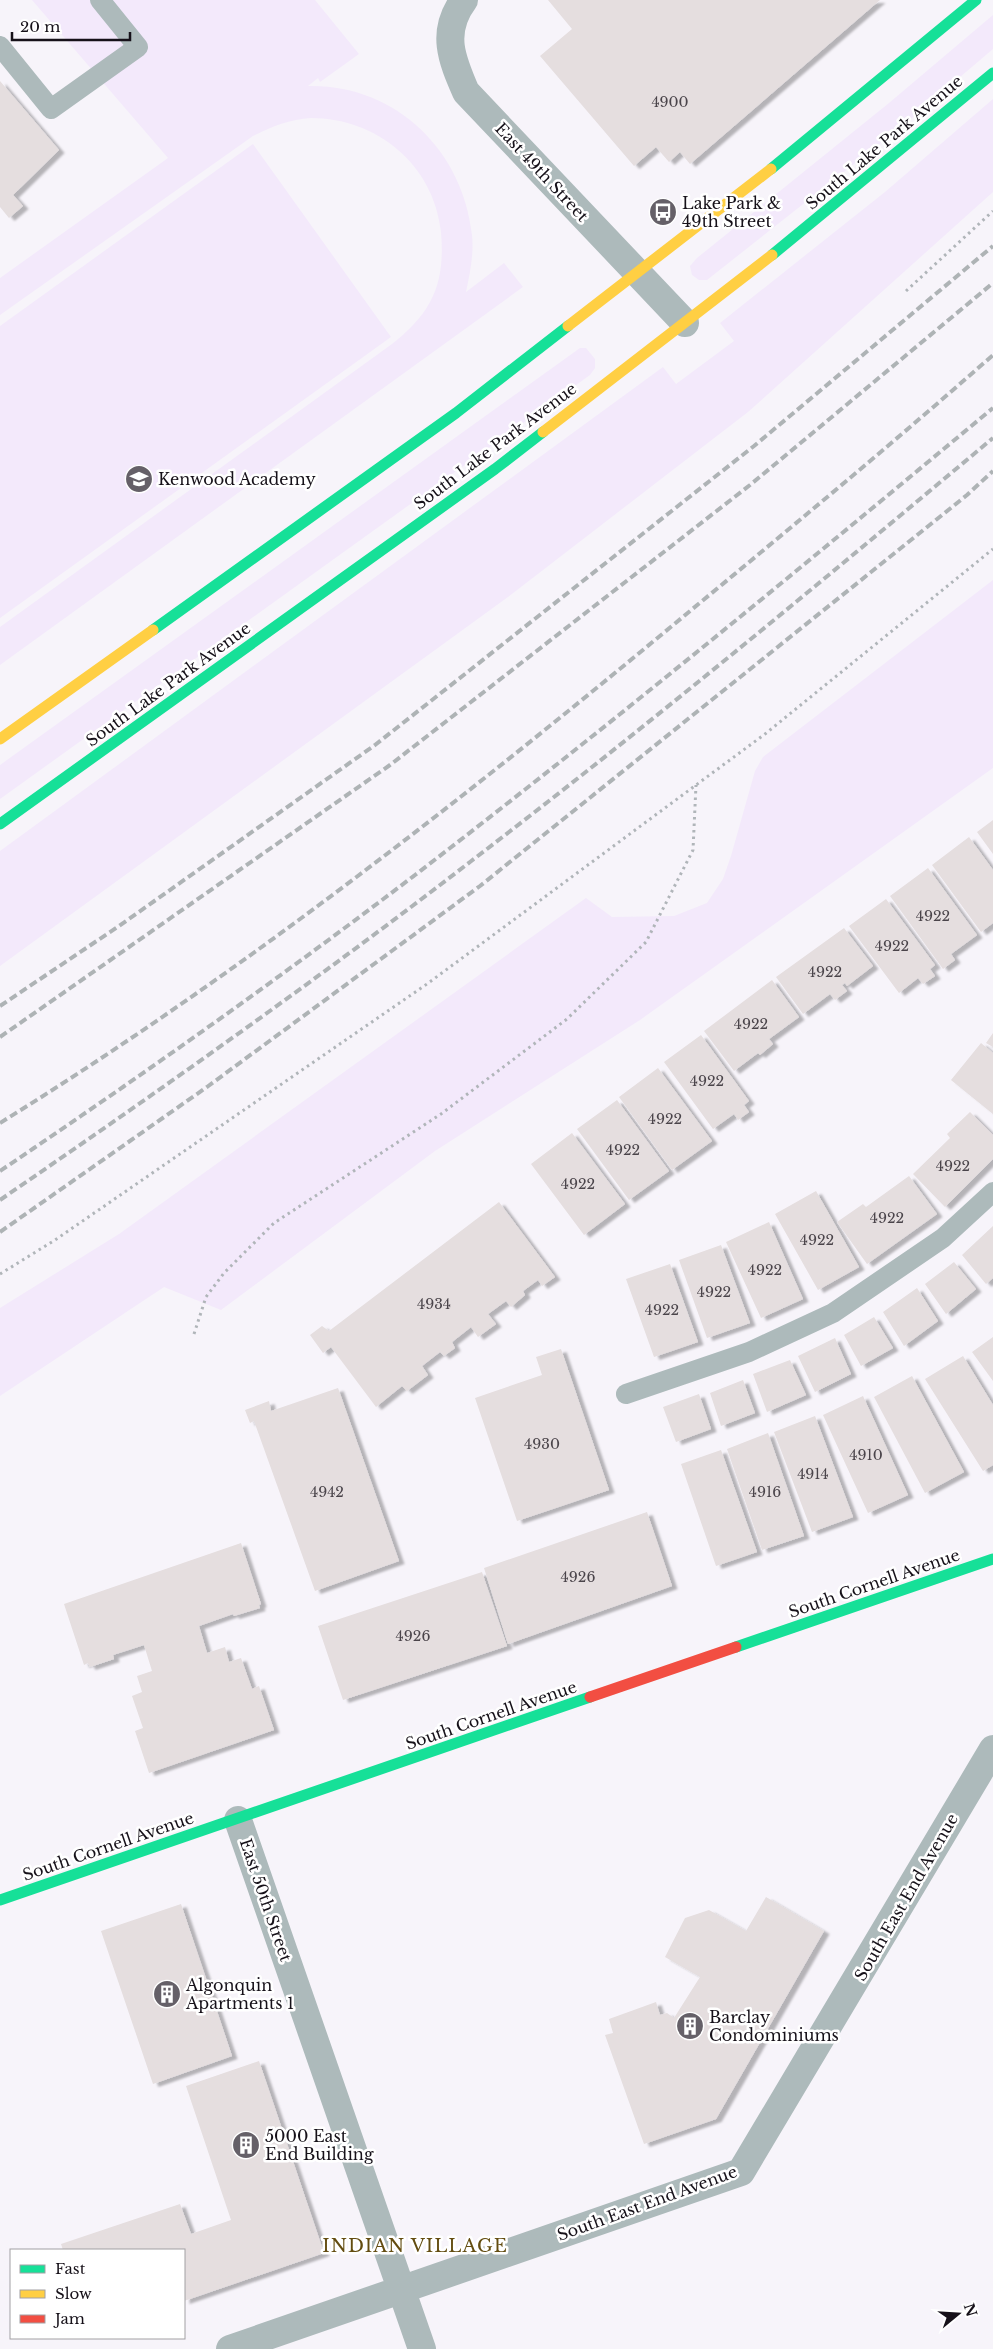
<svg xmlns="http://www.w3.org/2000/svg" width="993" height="2349" font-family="'Libre Baskerville',serif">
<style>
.green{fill:#f3e9fb}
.building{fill:#e5dedf;filter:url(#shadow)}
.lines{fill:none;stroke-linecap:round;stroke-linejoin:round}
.path{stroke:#b0b5b9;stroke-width:3;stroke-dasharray:2.5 4;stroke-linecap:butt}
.lane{stroke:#adbabb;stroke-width:20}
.street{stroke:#adbabb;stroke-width:28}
.fast{stroke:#16e098;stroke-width:11}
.slow{stroke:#ffcf43;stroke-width:11}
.jam{stroke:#f24e42;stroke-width:11}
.rail{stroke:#aeb3b5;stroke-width:4;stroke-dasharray:8 4;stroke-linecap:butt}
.labels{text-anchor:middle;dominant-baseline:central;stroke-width:5;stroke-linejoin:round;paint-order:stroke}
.number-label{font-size:14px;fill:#4a444a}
.street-label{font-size:16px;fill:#161119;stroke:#fff}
.poi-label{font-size:16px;fill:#161119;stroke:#fff;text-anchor:start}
.neighbourhood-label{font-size:18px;letter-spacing:1px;fill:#634c10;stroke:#fff}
</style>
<defs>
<filter id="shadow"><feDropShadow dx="5.5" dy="3" stdDeviation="1" flood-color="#0004"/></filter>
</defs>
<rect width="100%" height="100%" fill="#f7f4fa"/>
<path class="green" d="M32,0h283l44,54 -39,28 -2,-4 -10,8c87,-2 155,64 164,149 2,19 -2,38 -6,57l38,-29 19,24 -523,378v-38l392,-283c14,-11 29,-25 38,-42 12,-22 13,-46 11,-70 -7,-67 -64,-114 -130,-114 -21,1 -40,9 -58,18l-253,179v-37l168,-120z
M993,15v34l-87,74 -199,157h-8l-7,-5 -2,-9 7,-8 192,-155z
M993,99v93l-245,220 -240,185 -508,369v-115l663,-484 13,17 58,-43 -14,-18 165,-131z
M253,144l138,193 -391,281v-292z
M580,348h6l9,11v9l-5,7 -590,424v-34z
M993,580v188l-353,252 -205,131 -214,159 -57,-23 -164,109v-88l119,-74 467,-336 26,19 62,-1 33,-13 16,-24 8,-23 24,-85 8,-14z"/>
<path class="building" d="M548,0h332l-190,164 -10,-12 -11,10 -13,-15 -22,19 -94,-110 32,-27z
M0,81l59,69 -46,45 10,11 -14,12 -9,-11z
M993,820v34l-16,-22z
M969,837l24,33v53l-12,9 -49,-67z
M928,868l49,67 -26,19 4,6 -12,9 -53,-73z
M886,899l49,66 -5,4 5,7 -12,8 -5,-6 -19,15 -50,-67z
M844,928l29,38 -26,20 -2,-3 -3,2 5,6 -12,9 -5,-6 -27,20 -27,-37z
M772,980l27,37 -30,22 4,5 -13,11 -2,-2 -24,18 -30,-40z
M993,1033v14l-7,-4z
M701,1035l48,66 -5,4 5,7 -11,8 -4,-6 -21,15 -49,-67z
M981,1043l12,10v61l-42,-34z
M658,1068l54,73 -40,29 -53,-73z
M617,1100l52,71 -40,29 -52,-71z
M970,1112l23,23v24l-48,48 -32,-33 37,-36 -3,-4z
M572,1133l53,71 -41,31 -53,-71z
M909,1176l28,38 -70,50 -30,-42 26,-18 3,3z
M816,1191l43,76 -41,23 -43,-76z
M499,1202l56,75 -13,9 -4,-6 -15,11 2,4 -14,12 -5,-6 -18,13 8,10 -18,13 -7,-10 -19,15 3,6 -11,8 -4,-4 -18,14 6,9 -21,16 -5,-5 -26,21 -45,-60 -8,6 -13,-18 12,-9 7,5z
M769,1222l34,77 -42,19 -35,-76z
M993,1226v52l-7,6 -24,-29z
M721,1245l29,78 -43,15 -28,-78z
M954,1262l22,27 -30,25 -21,-30z
M670,1264l28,78 -44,15 -28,-78z
M917,1288l21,33 -34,25 -21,-34z
M874,1317l19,31 -32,18 -17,-31z
M993,1337v44l-21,-29z
M835,1338l16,36 -36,18 -17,-36z
M561,1349l48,141 -92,31 -42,-123 67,-23 -6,-18z
M963,1356l30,49v60l-10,6 -58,-92z
M790,1360l16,35 -39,17 -14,-38z
M912,1376l52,96 -39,21 -51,-96z
M743,1380l12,33 -34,13 -11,-33z
M338,1388l61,173 -84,30 -61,-170 -4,2 -5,-13 24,-9 2,10z
M699,1394l12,35 -35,13 -13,-35z
M863,1396l45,99 -40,18 -45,-98z
M815,1416l38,101 -41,15 -38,-100z
M768,1433l36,103 -42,14 -35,-101z
M721,1450l36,102 -41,14 -35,-102z
M647,1512l25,74 -164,58 -24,-76z
M241,1543l20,61 -2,1 1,3 -26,8 -1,-2 -34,12 8,27 18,-6 4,15 12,-4 11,31 7,-3 15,44 -125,43 -14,-42 8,-3 -11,-32 10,-4 -5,-16 15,-5 -8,-26 -31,10 1,4 -24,8 -2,-4 -4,2 -20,-61z
M482,1572l25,74 -164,54 -25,-74z
M766,1897l58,34 -108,188 -72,25 -39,-109 8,-2 -4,-14 47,-17 4,13 7,-2 7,5 26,-41 -35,-20 20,-39 24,-8 37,21z
M181,1904l51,152 -79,28 -52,-153z
M259,2061l65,192 -140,48v-51h-121l-2,-6 119,-40 11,30 40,-14 -45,-134z"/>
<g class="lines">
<path class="path" d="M906,291l87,-80
M0,1274l55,-34 372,-256 338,-250 228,-185
M194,1334l12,-37 18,-24 50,-50 167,-109 126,-95 79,-77 47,-92 3,-65"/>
<path class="lane" d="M0,46l51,63 87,-62 -38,-47
M626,1394l123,-42 84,-39 110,-75 50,-46"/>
<path class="street" d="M464,0c-24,32 -12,60 2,92l219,231
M238,1820l184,529
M230,2349l511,-177 252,-423"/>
<path class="fast" d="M771,169l205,-169
M772,255l221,-182
M153,630l303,-217 112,-87
M0,824l495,-355 48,-37
M736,1647l257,-88
M0,1900l590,-203"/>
<path class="slow" d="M568,326l203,-157
M543,432l229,-177
M0,739l153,-109"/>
<path class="jam" d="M590,1697l146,-50"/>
<path class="rail" d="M0,1006l119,-80 256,-181 379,-299 239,-200
M0,1037l390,-272 360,-280 243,-202
M0,1123c242,-150 466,-326 684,-507 104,-86 208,-172 309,-261
M0,1171c141,-95 280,-193 415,-296 197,-151 388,-309 578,-467
M0,1200c159,-109 317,-220 470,-338 178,-136 351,-280 523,-424
M0,1232l207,-145 273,-201 487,-391 26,-24"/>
</g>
<defs>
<g id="bus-disc" transform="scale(1.4375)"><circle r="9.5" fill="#656068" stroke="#fff"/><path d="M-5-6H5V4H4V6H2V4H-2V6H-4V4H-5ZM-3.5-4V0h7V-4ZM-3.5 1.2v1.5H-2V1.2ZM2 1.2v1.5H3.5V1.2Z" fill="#fff"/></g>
<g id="school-disc" transform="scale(1.4375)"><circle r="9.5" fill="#656068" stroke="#fff"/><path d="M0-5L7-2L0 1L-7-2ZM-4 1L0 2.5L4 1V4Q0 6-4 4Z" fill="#fff"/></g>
<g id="building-disc" transform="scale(1.4375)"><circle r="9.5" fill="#656068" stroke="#fff"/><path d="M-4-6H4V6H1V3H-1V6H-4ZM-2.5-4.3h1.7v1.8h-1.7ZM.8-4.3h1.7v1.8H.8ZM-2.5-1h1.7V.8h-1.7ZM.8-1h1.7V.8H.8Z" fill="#fff"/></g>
</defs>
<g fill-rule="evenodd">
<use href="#bus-disc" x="663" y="212"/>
<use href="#school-disc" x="139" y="479"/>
<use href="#building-disc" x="167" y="1994"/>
<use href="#building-disc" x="690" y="2026"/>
<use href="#building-disc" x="246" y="2145"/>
</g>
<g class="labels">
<g class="number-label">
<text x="670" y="102">4900</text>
<text x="933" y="916">4922</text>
<text x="892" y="946">4922</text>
<text x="825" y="972">4922</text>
<text x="751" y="1024">4922</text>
<text x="707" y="1081">4922</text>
<text x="665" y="1119">4922</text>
<text x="623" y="1150">4922</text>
<text x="953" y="1166">4922</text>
<text x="578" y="1184">4922</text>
<text x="887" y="1218">4922</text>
<text x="817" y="1240">4922</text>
<text x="765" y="1270">4922</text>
<text x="714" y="1292">4922</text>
<text x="434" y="1304">4934</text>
<text x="662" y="1310">4922</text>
<text x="542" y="1444">4930</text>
<text x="866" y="1455">4910</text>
<text x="813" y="1474">4914</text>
<text x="327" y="1492">4942</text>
<text x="765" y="1492">4916</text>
<text x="578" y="1577">4926</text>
<text x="413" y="1636">4926</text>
</g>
<g class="street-label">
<text transform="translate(884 142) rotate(-40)">South Lake Park Avenue</text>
<text transform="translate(542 172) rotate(47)">East 49th Street</text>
<text transform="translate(495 446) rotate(-37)">South Lake Park Avenue</text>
<text transform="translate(168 684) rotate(-36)">South Lake Park Avenue</text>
<text transform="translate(874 1583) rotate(-19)">South Cornell Avenue</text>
<text transform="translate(491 1715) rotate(-19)">South Cornell Avenue</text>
<text transform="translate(108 1846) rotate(-19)">South Cornell Avenue</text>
<text transform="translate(906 1897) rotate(-60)">South East End Avenue</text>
<text transform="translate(266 1900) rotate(71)">East 50th Street</text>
<text transform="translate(647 2203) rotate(-20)">South East End Avenue</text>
</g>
<g class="poi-label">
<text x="682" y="203">Lake Park &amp;<tspan x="682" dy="18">49th Street</tspan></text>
<text x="158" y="479">Kenwood Academy</text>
<text x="186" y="1985">Algonquin<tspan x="186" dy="18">Apartments 1</tspan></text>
<text x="709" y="2017">Barclay<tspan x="709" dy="18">Condominiums</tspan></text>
<text x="265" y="2136">5000 East<tspan x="265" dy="18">End Building</tspan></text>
</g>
<g class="neighbourhood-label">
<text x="415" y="2246">INDIAN VILLAGE</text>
</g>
</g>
<rect x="10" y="2249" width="175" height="90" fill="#ffffff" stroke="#a2a0a3"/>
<rect x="20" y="2265" width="25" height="8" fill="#16e098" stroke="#a2a0a3"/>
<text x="55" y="2274" font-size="15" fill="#161119">Fast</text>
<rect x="20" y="2290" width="25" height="8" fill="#ffcf43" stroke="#a2a0a3"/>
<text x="55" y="2299" font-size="15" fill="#161119">Slow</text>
<rect x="20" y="2315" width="25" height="8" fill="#f24e42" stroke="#a2a0a3"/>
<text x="55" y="2324" font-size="15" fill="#161119">Jam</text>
<g transform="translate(958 2314) rotate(72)" stroke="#ffffff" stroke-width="4" paint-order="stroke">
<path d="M0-4L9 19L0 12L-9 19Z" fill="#161119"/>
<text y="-8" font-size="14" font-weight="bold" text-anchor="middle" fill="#161119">N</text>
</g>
<path d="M12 32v8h118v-8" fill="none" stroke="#161119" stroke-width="2.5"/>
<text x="20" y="32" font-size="15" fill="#161119" stroke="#ffffff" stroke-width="4" paint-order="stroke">20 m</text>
</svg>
